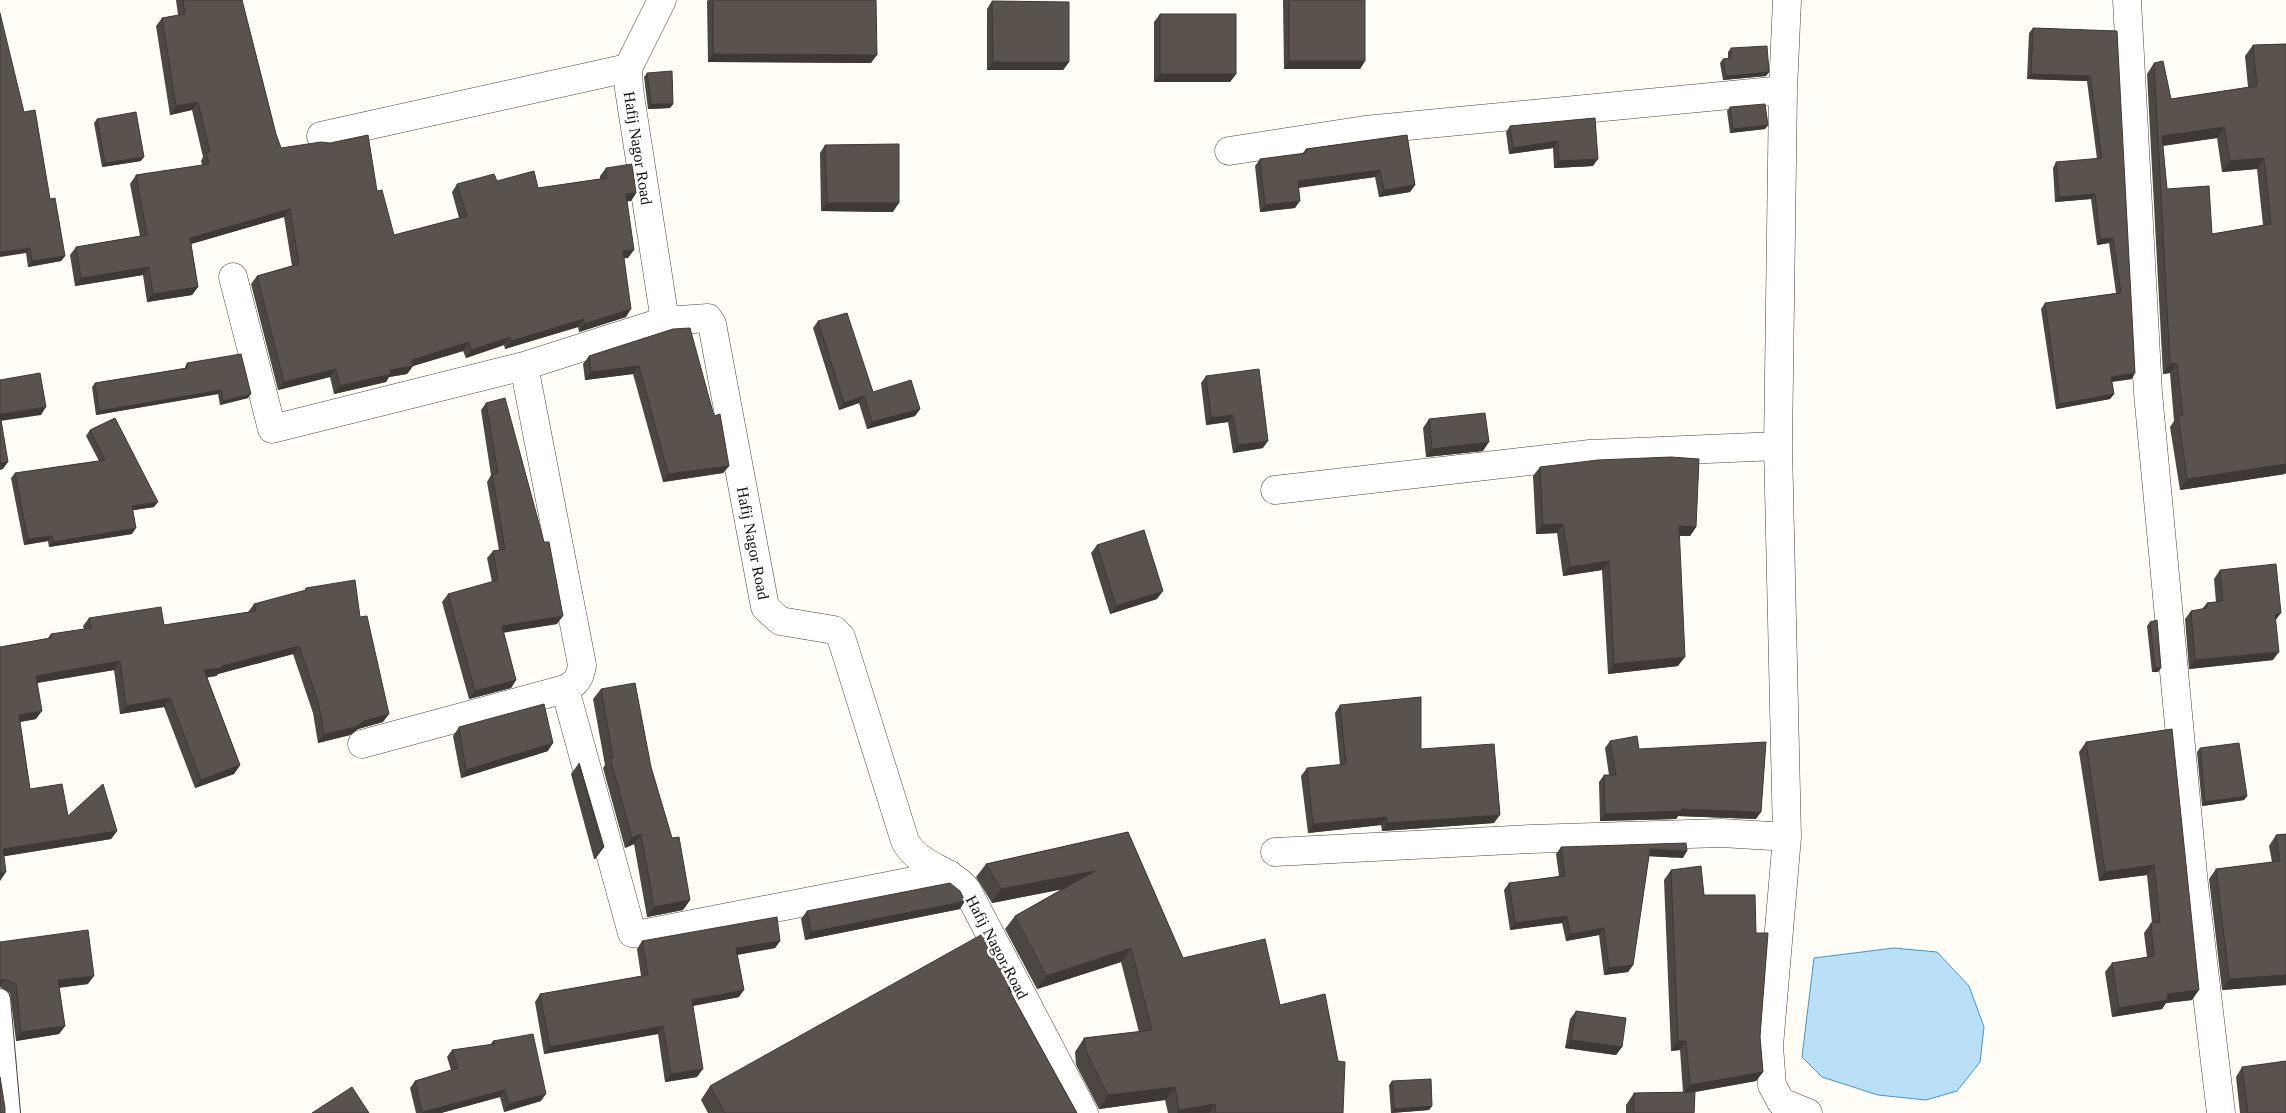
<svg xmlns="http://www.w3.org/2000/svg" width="2286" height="1113" font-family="Georgia,serif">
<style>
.water{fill:#b9e0f7;stroke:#3f96cf}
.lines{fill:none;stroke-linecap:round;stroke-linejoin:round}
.lane-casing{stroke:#444;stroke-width:22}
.street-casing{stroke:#444;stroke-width:29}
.lane{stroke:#fff;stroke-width:20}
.street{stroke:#fff;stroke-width:28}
.wall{fill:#4d4742;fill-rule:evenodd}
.shaded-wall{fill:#3f3936}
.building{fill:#5a524d;stroke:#3f3936;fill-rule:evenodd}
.labels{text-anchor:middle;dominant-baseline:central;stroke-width:5;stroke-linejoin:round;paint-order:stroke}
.street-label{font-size:16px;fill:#111;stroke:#fff}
</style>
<rect width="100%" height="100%" fill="#fffdf5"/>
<path class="water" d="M1894,948l43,4 32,34 15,41 -4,35 -23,29 -31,9 -48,-5 -56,-18 -20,-20 12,-99z"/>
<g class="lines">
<g class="lane-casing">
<path id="lane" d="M0,999l10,114"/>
</g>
<g class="street-casing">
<path id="street" d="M662,0l-34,68 1,21 36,232 43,-3 4,6 53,283 15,14 54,9 7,7 64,204c14,26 44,27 62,49l117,223
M1787,0l-4,90 -5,356 9,391 -18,209 3,39 9,17 27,11
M2127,0l21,393 46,492 27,228
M321,136l307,-68
M1229,151l136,-21 418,-40
M233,277l39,152 252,-63 141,-45
M524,366l58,299c-2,13 -5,18 -17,24l67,244 9,1 308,-60
M1275,490l315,-36 188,-8
M362,744l203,-55
M1275,852l256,-13 190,-6 66,4"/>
</g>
<use href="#lane" class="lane"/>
<use href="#street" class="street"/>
</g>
<path class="wall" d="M176,0h66l34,134 5,14 96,43 17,44 65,-17 -7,-26 5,-8 40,-3 41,7 62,-9v-3l6,-8 30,25 -5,8h-4l1,57h-4l2,59 -47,15 -1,-5 -73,22 -1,-4 -38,13 -3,-7 -50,15 -6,8 -18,3 -3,5 -52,12 -4,-17 -52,13 -27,-106 6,-8 35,-10 -8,-49 -93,27 7,43 -6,8 -45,7 -4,-27 -68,11 -5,-31 6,-8 64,-11 -10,-52 6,-9 66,-10 -1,-4 2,-4 -11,-47 -22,5 -14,-89 6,-8 16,-3z
M708,0h168l-5,63 -163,-1 -1,-61z
M1283,0h82v61l-5,8h-76z
M992,1l77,61 -6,8h-76v-61z
M1160,14l76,60 -6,8h-76v-60z
M2033,28l84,3 15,348 -20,3 2,12 -4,5 -54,10 -15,-100 4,-6 71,-10 -7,-50 -12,2 -6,-46 -36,3 -2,-34 3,-6 41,-3 -10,-78 -60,-2 2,-46z
M2286,44v428l-1,2 -105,16 -10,-63 4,-6 -4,-48 -7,1 -16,-300 7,-11 17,36 77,-12 -3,-31 8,-11zM2217,138l5,34 35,-3 6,56 -51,9 -45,-45 -4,-43z
M1731,48l38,24 -3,4 -43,4 -3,-17 3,-4 5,-1v-6z
M647,73l26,31 -3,4 -22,1 -4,-32z
M1730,107l38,18 -3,4 -35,4 -3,-22z
M24,112l26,87 15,57 -4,5 -33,6 -2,-14z
M1595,118l-2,48 -39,2 -1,-20 -44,6 -3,-22 4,-6z
M97,119l44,42 -39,6 -8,-44z
M1407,135l8,50 -5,7 -31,5 -4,-20 -76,11 -4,20 -35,4 -5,-46 5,-7 42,-5 4,-5z
M825,145l68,67 -72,-1 -1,-58z
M818,321l55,71 47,17 -5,7 -48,13 -8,-26 -20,7 -26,-82z
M673,329l56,137 -6,7 -60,9 -30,-108 -48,6 -2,-16 6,-8z
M187,363l61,35 -28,7 -2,-11 -122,21 -4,-28 3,-4 90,-15v-1z
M1206,376l57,72 -30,5 -5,-31 -22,3 -5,-42z
M486,403l71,221 -54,8 13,48 -5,8 -42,11 -27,-97 6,-8 44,-12 -5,-24 6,-7 6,-1 -12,-68 4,-7 -10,-65z
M1429,419l54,32 -57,6 -3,-29z
M90,430l64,77 -21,3 -1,24 -83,13 -1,-6 -24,4 -13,-67 4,-5 84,-12 -13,-25z
M1540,467l156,60 -6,9h-11l-1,130 -70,8 -6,-104 -39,6 -6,-43 -21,1 -3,-58z
M1097,545l60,54 -47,15 -19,-61z
M2220,570l56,50 -3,40 -84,9 -4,-50 6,-8 11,-2 5,-6 9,-1 -2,-23z
M306,588l54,29 23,105 -25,7 -8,6 -32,8 -5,-30 -20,-59 -75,20 -2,2 -9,1 33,88 -6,9 -39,14 -31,-81 -44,7 -6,-44 -77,13 -1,36 -16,3 10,67 38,27 49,15 -6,8 -107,17 -4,25v-234l48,-9 3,-4 33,-5 -1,-3 6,-8 75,7 84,-13 6,-8 50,-13z
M2150,622l8,50h-6l-5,-46z
M601,689l50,78 39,133 -7,10 -36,7 -13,-73 -9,4 -22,-80 2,-3 -12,-66z
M1340,705l81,44 73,74 -112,8 -1,-6 -73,8 -7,-57 6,-8 33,-3 -5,-52z
M459,727l89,24 -87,27 -8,-42z
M2172,729l20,271 -26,3 -4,6 -50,8 -7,-45 7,-9 35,-6 -3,-24 7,-10h1l-5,-48 -48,6 -20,-129 7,-10z
M1610,741l29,8 117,70 -78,-3 -2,3 -76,2 -1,-39 5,-7h5l-4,-27z
M2200,748l47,48 -3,4 -42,6 -5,-54z
M579,763l25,84 -9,12h-1l-23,-85z
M1128,832l55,126 97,47 63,108h-175l-3,-13 -66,9 -23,-44 -1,-13 9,-14 55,-6 -18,-70 -84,27 -32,-60 10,-13 47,-27 -70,14 -16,-26 10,-13z
M2286,834v151l-64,5 -13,-111 7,-10 56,-7 -3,-16 7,-11z
M1561,847l122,11 -34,-2 -16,109 -5,7 -24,3 -5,-40 -33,6 -4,-18 -52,7 -6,-40 5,-7 50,-7 -3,-22z
M1671,870l85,63 4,104 3,35 -7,9 -61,11 -1,21h-68v-8l8,-12 49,-1 -3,-42 -9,1 -7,-171z
M960,909l-155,31 -4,-21 6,-8z
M642,941h138l-5,7 -38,7 2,42 -46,9 4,71 -32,5 -7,-48 -114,20 -9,-52 5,-8 101,-18 -4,-27z
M0,942l88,42 -29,4 6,38 -6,8 -43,7 -6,-48 -10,-6z
M1016,986l-5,7 66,120h-369l-7,-13 9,-14z
M1576,1011l46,36 -6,8 -51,-7 5,-29z
M493,1041l48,60 -37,11 -4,-15 -59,16h-25l-6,-25 5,-7 36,-11 -4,-13 5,-7 38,-5z
M2242,1067l44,46h-46l-4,-36z
M1392,1081l40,25 -3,4 -38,3 -2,-28z"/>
<path class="shaded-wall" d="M713,54l164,1 -6,8 -163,-1z
M1289,61h76l-5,8h-76z
M993,62h76l-6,8h-76z
M1769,72l-3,4 -43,4 3,-4z
M1160,74h76l-6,8h-76z
M2031,74l59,2 -3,5 -60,-2z
M198,102l-6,8 -22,5 6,-9z
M651,104h22l-3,4 -22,1z
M1768,125l-3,4 -35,4 3,-4z
M2224,127l-7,11 -58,8 3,-10z
M1558,141l-5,7 -44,6 4,-6z
M144,157l-3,4 -39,6 3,-4z
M2264,158l-7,11 -35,3 8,-11z
M1598,159l-5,7 -39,2 5,-7z
M1380,170l-5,7 -82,11 5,-7z
M1415,185l-5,7 -31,5 5,-7z
M636,193l-5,8 -10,1 5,-8z
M2095,194l-4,5 -36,3 4,-5z
M1300,201l-5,7 -35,4 5,-7z
M827,203h72l-6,9 -72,-1z
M290,209l-6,8 -100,29 6,-8z
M2113,238l-4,5 -12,2 3,-6z
M30,248l-4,5 -26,4v-5z
M634,250l-6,8 -11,1 6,-8z
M65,256l-4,5 -33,6 4,-6z
M149,267l-6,8 -68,11 6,-8z
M198,287l-6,8 -45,7 6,-8z
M631,309l-5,8 -47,15 5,-8z
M584,319l-6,8 -73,22 6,-8z
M510,337l-6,8 -38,13 5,-8z
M469,342l-6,9 -50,15 -6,8 -18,3 -3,5 -52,12 6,-8 50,-16 22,-10z
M2177,363l-7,10 -7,1 7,-10z
M639,366l-6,8 -48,6 6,-8z
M336,369l-6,8 -52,13 6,-8z
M2135,373l-3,6 -25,3 4,-5z
M221,390l-3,4 -122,21 3,-4z
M251,394l-3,4 -28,7 3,-4z
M2114,394l-4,5 -54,10 3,-5z
M864,396l-5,7 -20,7 5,-7z
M46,407l-5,8 -41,6v-7z
M920,409l-5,7 -48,13 5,-7z
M1233,415l-5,7 -22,3 5,-7z
M1268,441l-5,7 -30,5 5,-8z
M1489,442l-6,9 -57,6 6,-8z
M8,462l-5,7 -3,1v-7z
M2286,464v8l-1,2 -105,16 7,-11z
M729,466l-6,7 -60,9 5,-8z
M158,502l-4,5 -26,4 4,-5z
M1563,524l-6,9 -21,1 7,-9z
M1679,526l17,1 -6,9 -18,-1z
M136,528l-4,6 -83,13 4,-5z
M52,536l-4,5 -24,4 4,-6z
M1609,561l-7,9 -39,6 7,-9z
M1163,591l-6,8 -47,15 6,-8z
M2281,613l-6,8v-7z
M563,616l-6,8 -61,10 6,-8z
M299,646l-6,8 -75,20 -2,2 -17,3 5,-9z
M2279,652l-6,8 -84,9 6,-9z
M1685,657l-7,9 -70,8 6,-10z
M120,661l-6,9 -84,14 6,-8z
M2155,668h6l-3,4h-6z
M516,680l-5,8 -42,11 6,-8z
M170,698l-6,9 -44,7 6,-8z
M42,711l-6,8 -22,4 5,-8z
M389,714l-6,8 -25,7 -8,6 -32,8 6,-9 40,-13z
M553,743l-5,8 -87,27 5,-8z
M240,765l-6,9 -39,14 6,-8z
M2247,796l-3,4 -42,6 3,-4z
M1681,809l80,3 -5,7 -78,-3 -2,3 -76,2 5,-7z
M1500,815l-6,8 -112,8 5,-8z
M1387,817l-6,8 -73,8 5,-9z
M117,831l-6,8 -111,18 3,-8z
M641,834l-7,10 -9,4 7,-10z
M602,847h2l-9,12h-1z
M1650,849l37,2 -4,7 -38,-2z
M2154,865l-7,10 -48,6 6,-9z
M1095,871l-10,14 -93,18 9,-14z
M6,872l-6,9v-8z
M690,900l-7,10 -36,7 7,-10z
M965,901l-5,8 -155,31 6,-8z
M1567,916l-5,7 -52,7 5,-7z
M1604,928l-5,7 -33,6 4,-7z
M780,941l-5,7 -45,8 6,-8z
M1131,948l-10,14 -84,27 9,-13z
M1633,965l-5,7 -24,3 5,-7z
M2286,975v10l-64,5 7,-11z
M94,976l-6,8 -35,4 5,-8z
M5,979l-5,7v-5z
M1016,986l-9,13 1,-11z
M744,990l-5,7 -53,10 6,-7z
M2199,990l-7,10 -26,3 -4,6 -50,8 7,-9 48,-14z
M65,1026l-6,8 -43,7 5,-9z
M663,1026l-5,8 -114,20 6,-7z
M1571,1040l51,7 -6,8 -51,-7z
M1678,1041h8l-6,9 -9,1z
M703,1069l-6,8 -32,5 6,-8z
M1763,1072l-7,9 -73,13 7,-9z
M1175,1087l-10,13 -66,9 9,-14z
M505,1090l-5,7 -59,16h-19v-1z
M546,1094l-5,7 -37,11 5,-8z
M1215,1104l-6,9h-32l2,-3z
M1432,1106l-3,4 -38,3 3,-4z"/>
<path class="building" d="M183,0h59l34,134 5,14 40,-6 9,1 38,-8 9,56 5,-1 12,45 73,-19 -10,-32 37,-10 3,7 37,-10 4,17 69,-10 -1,-10 26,-4 4,29 -10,1 8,56 -11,1 8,58 -47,15v-5l-73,22 -1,-4 -39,13 -2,-8 -57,18 1,6 -23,4 1,4 -51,12 -4,-17 -52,13 -27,-106 42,-12 -9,-55 -100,29 8,49 -45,7 -4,-27 -68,11 -5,-31 71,-12 -11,-60 73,-11 -3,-11 4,-1 -12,-50 -22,4 -14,-88 23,-4z
M713,0h163l1,55 -164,-1z
M1289,0h76v61h-76z
M992,1l77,1v60h-76z
M0,13l24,99 11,-2 15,89 5,-1 10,58 -33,5 -2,-13 -30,4z
M1160,14h76v60h-76z
M2033,28l84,3 18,342 -24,4 3,17 -55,10 -14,-101 76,-10 -8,-55 -13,1 -5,-45 -36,3 -3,-35 46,-4 -12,-82 -59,-2z
M2286,44v420l-99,15 -9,-63 5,-1 -6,-52 -7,1 -16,-301 9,-2 8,38 86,-13 -4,-41zM2224,127l6,34 34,-3 7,66 -59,10 -3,-48 -42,3 -5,-53z
M1767,46l2,26 -43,4 -3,-17 8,-1v-10z
M672,71l1,33h-22l-4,-31z
M1765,104l3,21 -35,4 -3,-22z
M136,112l8,45 -39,6 -8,-44z
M1595,118l3,41 -39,2 -1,-20 -45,7 -3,-22z
M1407,135l8,50 -31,5 -4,-20 -82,11 2,20 -35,4 -5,-46 46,-6v-4z
M899,144v59h-72l-2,-58z
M847,313l26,79 38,-12 9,29 -48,13 -8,-26 -20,7 -26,-82z
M690,328l24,88 6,-2 9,52 -61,8 -29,-108 -48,6 -2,-16 84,-27z
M241,354l10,40 -28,7 -2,-11 -122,21 -4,-28 93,-15 -1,-5z
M1259,369l9,72 -30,4 -5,-30 -22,3 -5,-42z
M40,373l6,34 -46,7 8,48 -8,1v-83z
M505,398l39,144h5l14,74 -61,10 14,54 -41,11 -27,-97 50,-14 -5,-29 12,-2 -13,-75 6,-1 -12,-70z
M1485,413l4,29 -57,7 -3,-30z
M115,418l43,84 -26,4 4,22 -83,14 -1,-6 -24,3 -13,-66 90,-13 -15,-30z
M1671,457l28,2 -3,68 -17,-1 6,131 -71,7 -5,-103 -39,6 -7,-43 -20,1 -3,-58 58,-7z
M1144,530l19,61 -47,15 -19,-61z
M2276,564l5,49 -6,1 4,38 -84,8 -4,-49 16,-3v-5l16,-2 -3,-31z
M355,580l5,37 7,-1 22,98 -25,7 -8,6 -32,7 -5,-29 -20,-59 -77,20v2l-18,2 36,95 -39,15 -31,-82 -44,8 -6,-45 -84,15 6,35 -23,4 11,74 32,-5 6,32 35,-32 14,47 -114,18 3,23 -6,1v-226l51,-9v-4l40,-6 -2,-10 72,-11 3,18 92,-14 -2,-7 52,-14v-2z
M2157,620l4,48h-6l-5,-46z
M635,683l16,84 21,71 7,-1 11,63 -36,7 -13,-73 -9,4 -22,-80h3l-12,-69z
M1421,697v52l73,-5 6,71 -113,8v-6l-74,7 -6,-56 39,-4 -6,-59z
M544,704l9,39 -87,27 -7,-43z
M2172,729l27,261 -32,4 1,6 -49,8 -7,-45 42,-7 -3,-33 9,-1 -6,-57 -49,7 -19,-130z
M1637,736l2,13 127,-7 -5,70 -80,-3v2l-76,3 -1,-39h12l-6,-34z
M2239,743l8,53 -42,6 -5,-54z
M579,763l25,84h-2z
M1128,832l55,126 82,-19 15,66 45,-11 13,67 7,1 -2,51h-127l-1,-9 -36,6 -4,-23 -67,8 -22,-44 -2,-13 68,-8 -21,-82 -85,28 -31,-60 80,-45 -94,18 -15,-25z
M2286,834v141l-57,4 -13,-110 64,-8 -4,-26z
M1686,843l1,8 -37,-2 -17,116 -24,3 -5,-40 -34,6 -3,-18 -52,7 -6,-40 56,-7 -4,-29z
M1701,866l3,29h51l1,38h12l-8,104 3,35 -73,13 -4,-44h-8l-7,-171z
M950,883l10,8 5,10 -154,31 -4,-21z
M777,917l3,24 -44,7 8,42 -52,10 11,69 -32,5 -8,-48 -113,21 -10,-53 108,-19 -6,-34z
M88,930l6,46 -36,4 7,46 -44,6 -5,-48 -11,-5 -5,2v-39z
M988,931l28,55 -8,2 69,125h-352l-15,-27z
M1576,1011l50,7 -4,29 -51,-7z
M533,1034l13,60 -37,10 -4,-14 -83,22 -7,-31 43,-13 -6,-18 42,-6 -1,-3z
M2286,1061v52h-38l-6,-46z
M0,1077l5,31v5h-5z
M1431,1079l1,27 -38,3 -2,-28z
M352,1087l17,26h-57z
M1695,1092l-1,21h-60v-20z"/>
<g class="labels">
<g class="street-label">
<text transform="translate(638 148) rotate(81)">Hafij Nagor Road</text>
<text transform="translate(753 543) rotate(79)">Hafij Nagor Road</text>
<text transform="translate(997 947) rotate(62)">Hafij Nagor Road</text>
</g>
</g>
</svg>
